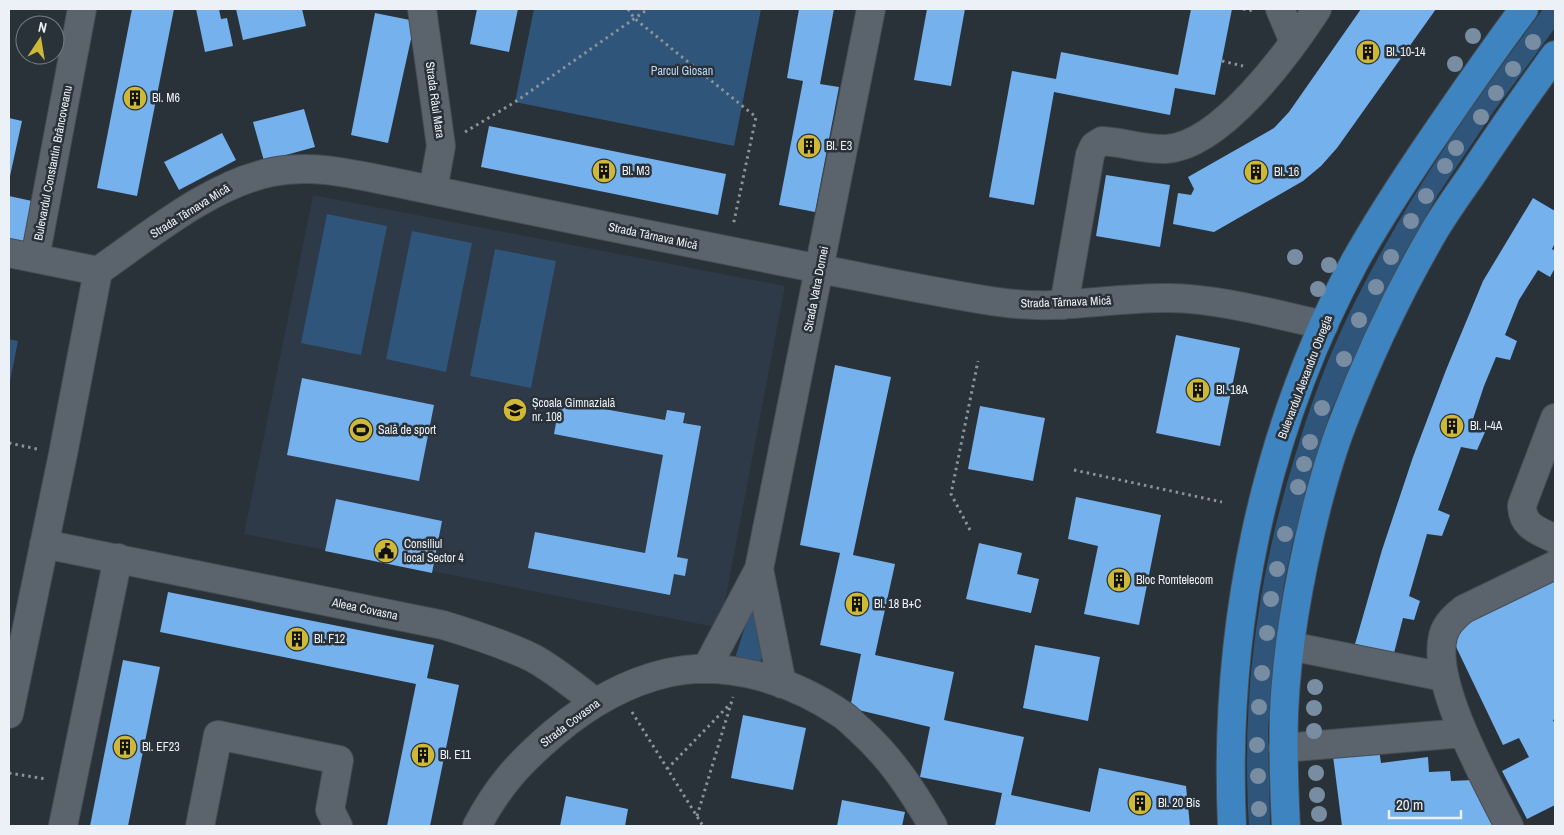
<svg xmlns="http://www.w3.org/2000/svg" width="1564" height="835" font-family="'Archivo Narrow',sans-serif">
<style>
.built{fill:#2e3a47}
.green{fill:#2f557a}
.building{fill:#75b1ec}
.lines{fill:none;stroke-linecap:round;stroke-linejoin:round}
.minor-casing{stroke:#464d54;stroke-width:30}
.major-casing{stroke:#464d54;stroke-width:30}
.path{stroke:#8b9299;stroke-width:3;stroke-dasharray:2.5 4;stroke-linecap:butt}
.minor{stroke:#5b646d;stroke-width:28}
.major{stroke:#3e84c0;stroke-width:28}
.tree{fill:#798da2}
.labels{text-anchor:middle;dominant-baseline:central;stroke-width:5;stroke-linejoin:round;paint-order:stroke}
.poi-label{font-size:12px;fill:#ecf1f7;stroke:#293139;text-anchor:start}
.park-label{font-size:12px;fill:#bad8f8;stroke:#293139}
.street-label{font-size:12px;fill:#ecf1f7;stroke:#293139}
</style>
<rect width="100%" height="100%" fill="#293139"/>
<path class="built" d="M313,195l472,91 -65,342 -476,-94z"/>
<path class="green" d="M534,9h227l-27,137 -219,-44z
M1543,9h12v19l-61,83 -55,82 -36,63 -39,80 -35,80 -36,125 -9,43 -11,80 -5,67 2,95h-21c-8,-127 8,-248 46,-370 14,-47 31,-94 52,-138 54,-112 122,-210 196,-309z
M327,214l60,12 -26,129 -60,-12z
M412,231l60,12 -26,129 -60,-13z
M495,249l61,12 -25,127 -61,-12z
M9,339l9,2 -9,45z
M751,612l3,2c3,13 13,37 6,48l-23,-3 -1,-4 13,-41z"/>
<path class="building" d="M132,9h42l-37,187 -40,-8z
M196,9h23l2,10 6,-1 6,28 -28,6z
M236,9h66l4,17 -63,14z
M477,9h41l-9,43 -39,-8z
M799,9h35l-14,75 19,3 -24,125 -36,-7 24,-124 -16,-3z
M927,9h38l-14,77 -37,-6z
M1191,9h41l-17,86 -40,-7 -5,27 -116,-23 -20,113 -45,-8 23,-126 44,8 5,-27 117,23z
M1361,9h75l-99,139 -16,18 -18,15 -89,51 -41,-8 5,-31 13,2 3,-6 -6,-12 86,-49 15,-16z
M375,13l40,8 -27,122 -37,-8z
M304,109l11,38 -51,14 -11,-39z
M9,118l13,3 -12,55h-1z
M489,126l237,48 -8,41 -237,-48z
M222,133l14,27 -57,30 -15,-28z
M1106,175l64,10 -10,62 -64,-11z
M9,196l23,5 -8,41 -15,-3z
M1533,198l22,13v32l-3,6 3,2v17l-5,9 -12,-7 -19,30 -14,35 12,6 -7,19 -14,-3 -12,29 -12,36 14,8 -9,20 -16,-3 -23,63 12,5 -8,21 -15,-2 -18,62 11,5 -6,19 -11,-2 -9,35 -39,-9 27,-94 31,-93 33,-87 37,-89z
M1176,335l64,13 -20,98 -64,-13z
M835,365l56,12 -38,178 42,9 -20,91 79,17 -10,48 80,17 -13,58 79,17 9,-44 87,18 4,40h-195l7,-33 -82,-16 10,-50 -80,-19 11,-54 -41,-9 20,-92 -40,-8z
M302,378l132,27 -15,76 -132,-26z
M560,401l105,19 2,-10 18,3 -2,10 18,3 -24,131 11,2 -3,17 -11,-2 -4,21 -142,-27 7,-36 110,21 18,-98 -109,-21z
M980,406l65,12 -12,63 -65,-12z
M1076,497l85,18 -22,110 -55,-11 14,-68 -30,-7z
M336,499l106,22 -10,52 -107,-22z
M979,543l43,10 -5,21 22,5 -8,34 -65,-14z
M1555,577v142l-2,1 2,4v81l-28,14 -25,-48 27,-14 -10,-19 -16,7 -55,-115z
M168,592l266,53 -7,33 32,7 -29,141h-43l29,-142 -256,-52z
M1035,645l65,12 -12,64 -65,-13z
M123,660l37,7 -32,159h-38z
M743,715l63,13 -13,62 -62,-12z
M1379,749l2,14 47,-6 1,15 21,-1 1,10 22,-1 23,46h-154l-9,-70z
M566,796l62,13 -3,17h-65z
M842,800l63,12 -3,14h-65z"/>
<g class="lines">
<g class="minor-casing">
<path id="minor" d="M422,9l19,137 -8,44
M1280,9l14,33
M9,253l89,18c52,-36 113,-87 174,-99 42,-8 80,2 121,10 38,8 76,16 115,24 104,21 208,43 312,63 57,11 114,23 171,32 20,3 40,5 61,4 39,-1 78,-8 118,-7 52,1 103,16 154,27
M35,258l47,-249
M1064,305l26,-150 4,-9 8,-5c21,1 43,9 64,8 55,-3 123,-97 151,-140
M1555,418l-33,87c0,22 16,25 33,34
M44,544l399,81c30,9 61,19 90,33 22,12 42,29 62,44
M759,569l23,115
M1290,646l154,31
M706,669l53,-100 112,-560
M9,714l54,-260 35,-183
M1283,748l180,-15
M63,826l55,-268
M200,826l18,-91 121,25 -9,50 8,16
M477,826c21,-40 42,-63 77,-93 32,-27 70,-50 113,-60 59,-14 127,8 176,42 6,4 11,10 17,15 31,28 52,60 73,96
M1509,826c-22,-44 -78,-142 -66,-190 3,-12 12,-20 21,-27l91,-44"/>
</g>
<g class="major-casing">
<path id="major" d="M1232,826c-9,-195 30,-392 123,-565 22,-39 46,-76 71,-113 32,-47 64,-94 98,-139
M1286,826c-2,-38 -3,-75 -2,-113 3,-70 16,-140 33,-207 7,-27 15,-55 25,-81 26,-68 57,-134 94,-197 11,-18 23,-35 35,-52 27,-41 55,-81 84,-121"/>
</g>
<path class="path" d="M628,9l6,9 122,99 -23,109
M1243,9l12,2
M1222,61l21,5
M465,132l50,-30 133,-93
M9,443l28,6
M1074,470l148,32
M970,530l-19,-36 27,-133
M632,712l71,114
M667,769l64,-66
M9,773l37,6
M697,816l36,-119"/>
<use href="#minor" class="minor"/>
<use href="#major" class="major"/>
</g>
<g class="tree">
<circle cx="1473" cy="36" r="8"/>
<circle cx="1533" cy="42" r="8"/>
<circle cx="1455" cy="64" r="8"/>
<circle cx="1513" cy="69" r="8"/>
<circle cx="1496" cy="93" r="8"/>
<circle cx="1481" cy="117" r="8"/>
<circle cx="1456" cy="148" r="8"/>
<circle cx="1445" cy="166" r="8"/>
<circle cx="1426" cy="196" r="8"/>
<circle cx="1411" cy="221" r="8"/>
<circle cx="1295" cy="257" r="8"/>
<circle cx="1391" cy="257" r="8"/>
<circle cx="1329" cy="265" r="8"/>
<circle cx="1376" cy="287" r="8"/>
<circle cx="1318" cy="289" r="8"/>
<circle cx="1359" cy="320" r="8"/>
<circle cx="1344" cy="359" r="8"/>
<circle cx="1322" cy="408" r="8"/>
<circle cx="1310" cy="442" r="8"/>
<circle cx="1304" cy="464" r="8"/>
<circle cx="1298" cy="487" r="8"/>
<circle cx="1285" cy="534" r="8"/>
<circle cx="1277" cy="569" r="8"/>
<circle cx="1271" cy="599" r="8"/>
<circle cx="1267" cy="633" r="8"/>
<circle cx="1262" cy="673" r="8"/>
<circle cx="1315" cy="687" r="8"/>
<circle cx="1259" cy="707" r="8"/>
<circle cx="1314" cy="708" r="8"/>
<circle cx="1314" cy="731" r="8"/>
<circle cx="1257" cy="745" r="8"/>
<circle cx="1316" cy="773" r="8"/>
<circle cx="1258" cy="776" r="8"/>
<circle cx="1317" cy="795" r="8"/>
<circle cx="1259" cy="809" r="8"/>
<circle cx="1319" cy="814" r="8"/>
</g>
<defs>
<g id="building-disc" transform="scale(1.25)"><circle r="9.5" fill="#ceb837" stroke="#293139"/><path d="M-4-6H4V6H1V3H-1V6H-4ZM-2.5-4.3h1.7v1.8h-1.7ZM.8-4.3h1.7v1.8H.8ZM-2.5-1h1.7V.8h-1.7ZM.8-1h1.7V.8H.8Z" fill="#111"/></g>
<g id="school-disc" transform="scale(1.25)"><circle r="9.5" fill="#ceb837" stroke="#293139"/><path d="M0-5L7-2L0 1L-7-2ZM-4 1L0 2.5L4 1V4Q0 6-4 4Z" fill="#111"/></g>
<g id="stadium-disc" transform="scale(1.25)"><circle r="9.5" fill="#ceb837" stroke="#293139"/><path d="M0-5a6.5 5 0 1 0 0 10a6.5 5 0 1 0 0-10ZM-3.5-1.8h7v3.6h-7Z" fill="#111"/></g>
<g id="civic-disc" transform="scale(1.25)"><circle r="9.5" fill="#ceb837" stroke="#293139"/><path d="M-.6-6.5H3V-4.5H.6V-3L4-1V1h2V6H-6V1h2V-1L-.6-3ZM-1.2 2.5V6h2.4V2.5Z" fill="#111"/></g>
</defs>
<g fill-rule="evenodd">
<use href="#building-disc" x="1368" y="52"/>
<use href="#building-disc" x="135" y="98"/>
<use href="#building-disc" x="809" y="146"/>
<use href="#building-disc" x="604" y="171"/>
<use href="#building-disc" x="1256" y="172"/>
<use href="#building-disc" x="1198" y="390"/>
<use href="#school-disc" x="515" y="410"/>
<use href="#building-disc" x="1452" y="426"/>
<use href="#stadium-disc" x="361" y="430"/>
<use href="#civic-disc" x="386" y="551"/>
<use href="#building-disc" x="1119" y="580"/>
<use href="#building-disc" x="857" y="604"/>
<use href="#building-disc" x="297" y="639"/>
<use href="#building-disc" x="125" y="747"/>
<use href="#building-disc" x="423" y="755"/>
<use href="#building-disc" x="1140" y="803"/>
</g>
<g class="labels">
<g class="poi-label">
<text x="1386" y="52">Bl. 10-14</text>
<text x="152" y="98">Bl. M6</text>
<text x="826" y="146">Bl. E3</text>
<text x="622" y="171">Bl. M3</text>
<text x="1274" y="172">Bl. 16</text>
<text x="1216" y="390">Bl. 18A</text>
<text x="532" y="403">Școala Gimnazială<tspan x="532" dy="14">nr. 108</tspan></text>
<text x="1470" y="426">Bl. I-4A</text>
<text x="378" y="430">Sală de sport</text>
<text x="404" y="544">Consiliul<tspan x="404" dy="14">local Sector 4</tspan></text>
<text x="1136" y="580">Bloc Romtelecom</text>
<text x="874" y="604">Bl. 18 B+C</text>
<text x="314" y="639">Bl. F12</text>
<text x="142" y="747">Bl. EF23</text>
<text x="440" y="755">Bl. E11</text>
<text x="1158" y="803">Bl. 20 Bis</text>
</g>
<g class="park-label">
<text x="682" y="71">Parcul Giosan</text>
</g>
<g class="street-label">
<text transform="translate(435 100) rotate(82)">Strada Râul Mara</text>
<text transform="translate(53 163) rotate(-79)">Bulevardul Constantin Brâncoveanu</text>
<text transform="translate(190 211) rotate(-32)">Strada Târnava Mică</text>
<text transform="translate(653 236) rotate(12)">Strada Târnava Mică</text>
<text transform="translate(816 289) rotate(-79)">Strada Vatra Dornei</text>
<text transform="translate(1066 302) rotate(-2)">Strada Târnava Mică</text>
<text transform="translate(1305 377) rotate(-69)">Bulevardul Alexandru Obregia</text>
<text transform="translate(365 609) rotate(12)">Aleea Covasna</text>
<text transform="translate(570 723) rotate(-37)">Strada Covasna</text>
</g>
</g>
<rect width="1564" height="835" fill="none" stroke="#ecf1f7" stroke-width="20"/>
<g transform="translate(40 40) rotate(12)"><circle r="24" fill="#293139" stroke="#777e85"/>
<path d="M0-4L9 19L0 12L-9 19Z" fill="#ceb837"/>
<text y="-8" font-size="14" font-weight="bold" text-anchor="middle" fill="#ecf1f7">N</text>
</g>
<path d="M1389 810v8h72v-8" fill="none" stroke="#ecf1f7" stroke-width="2.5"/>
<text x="1396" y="810" font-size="15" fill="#ecf1f7" stroke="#293139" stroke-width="4" paint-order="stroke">20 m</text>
</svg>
